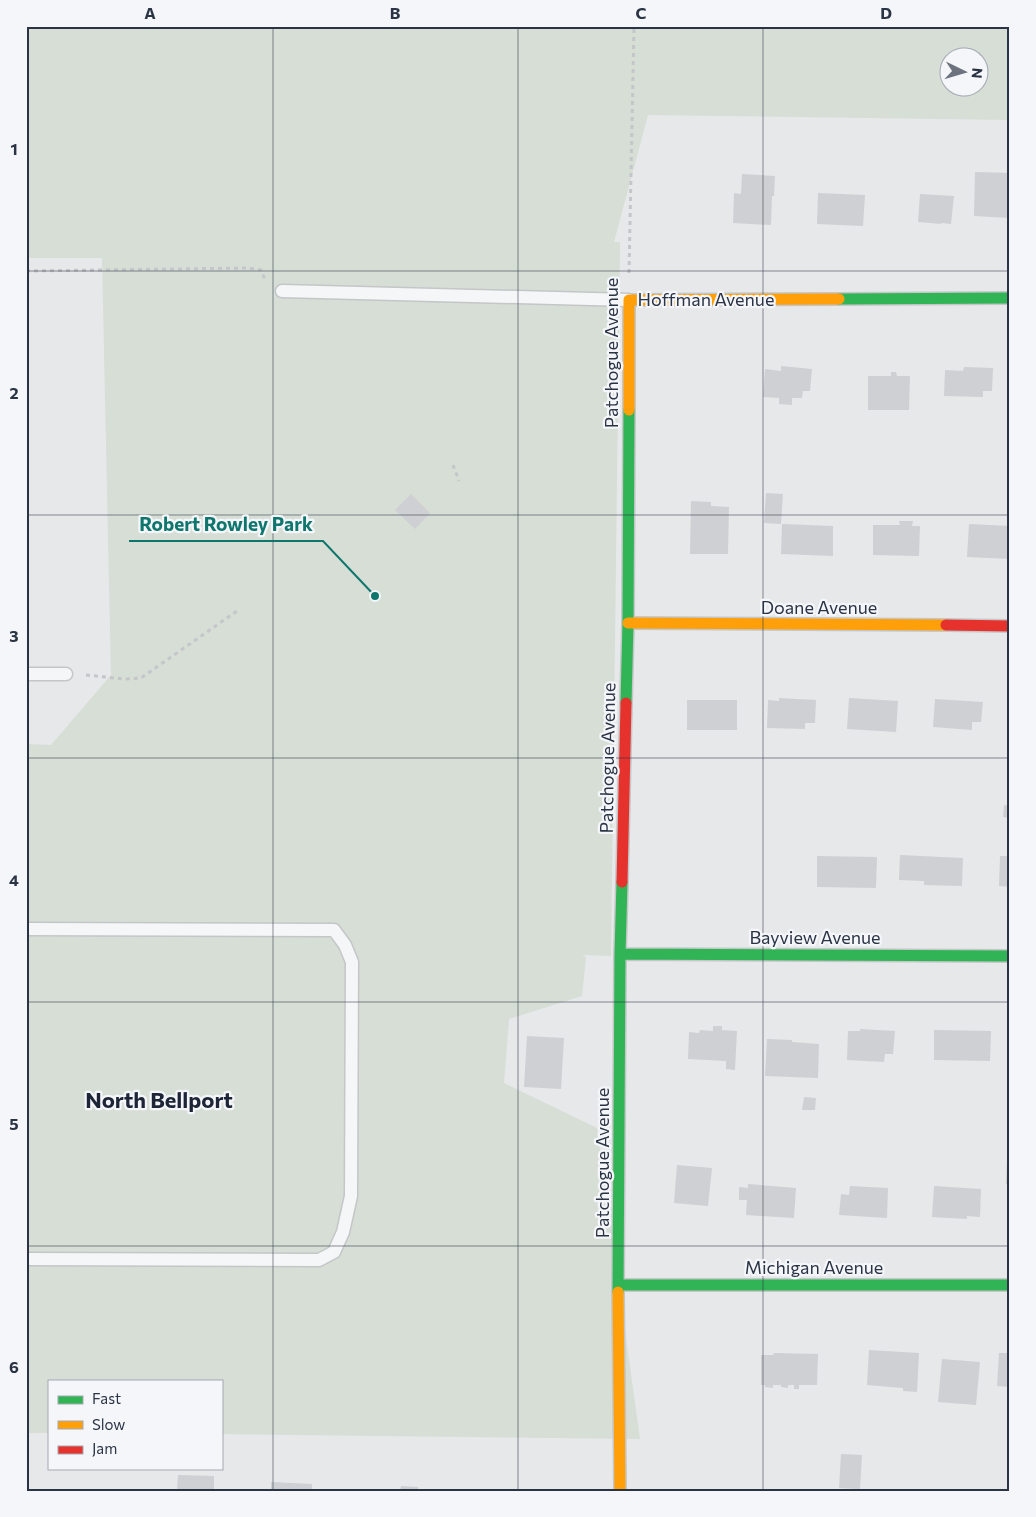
<svg xmlns="http://www.w3.org/2000/svg" width="1036" height="1517" font-family="Commissioner,sans-serif">
<style>
.green{fill:#d6ded6;fill-rule:evenodd}
.building{fill:#ced0d3}
.lines{fill:none;stroke-linecap:round;stroke-linejoin:round}
.lane-casing{stroke:#c4c6c8;stroke-width:15}
.fast-casing{stroke:#c4c6c8;stroke-width:14}
.slow-casing{stroke:#c4c6c8;stroke-width:14}
.jam-casing{stroke:#c4c6c8;stroke-width:14}
.path{stroke:#c5c6ca;stroke-width:3;stroke-dasharray:4 4;stroke-linecap:butt}
.lane{stroke:#f5f6f7;stroke-width:12}
.fast{stroke:#30b455;stroke-width:11}
.slow{stroke:#ff9f0a;stroke-width:11}
.jam{stroke:#e5322d;stroke-width:11}
.grid{fill:none;stroke:#2b3445;stroke-width:1;stroke-opacity:0.55}
.labels{text-anchor:middle;dominant-baseline:central;stroke-width:4.5;stroke-linejoin:round;paint-order:stroke}
.street-label{font-size:18px;fill:#2b3445;stroke:#f4f6f9}
.district-label{font-size:22px;font-weight:bold;fill:#1d2536;stroke:#f4f6f9}
.leader{fill:none;stroke:#0f766e;stroke-width:2}
.callout-dot{fill:#0f766e;stroke:#f4f6f9;stroke-width:2}
.callout-label{font-size:19px;text-anchor:middle;font-weight:bold;fill:#0f766e;stroke:#f4f6f9;stroke-width:4.5;stroke-linejoin:round;paint-order:stroke}
.neatline{fill:none;stroke:#2b3445;stroke-width:2}
.grid-label{font-size:16px;text-anchor:middle;font-weight:bold;fill:#2b3445}
</style>
<rect width="100%" height="100%" fill="#e6e8ea"/>
<path class="green" d="M26,26h984v94l-362,-5 -34,127h6l-9,714 -29,-1 4,2 -4,39 -73,23 -5,64 93,45 43,311 -419,-5v-53h-172v52h-23v-689l25,1 60,-70 -9,-417h-76zM948,58h30v30h-30z"/>
<path class="building" d="M975,172l35,1v45l-36,-2z
M742,174l33,2 -1,20h-2l-1,29 -38,-2 1,-30 7,1z
M818,193l47,2 -2,31 -46,-2z
M920,194l34,2 -3,28 -10,-1v1l-23,-2z
M781,366l31,3 -2,22h-7l-1,7h-10v7l-13,-1v-6l-16,-1 2,-28 16,2z
M964,367l29,1 -1,23h-9v6l-39,-1 1,-26 18,1z
M891,372h5l1,4h13l-1,34h-41v-34h23z
M766,493l17,1 -2,30 -17,-1z
M411,494l19,19 -15,16 -20,-19z
M691,501l20,1v4l18,1 -1,47h-38z
M899,521h14l-1,5h8l-1,30 -46,-1v-30h27z
M782,524l51,2v30l-52,-2z
M969,524l41,2v33l-43,-2z
M779,698l37,2 -1,23h-10v6l-38,-1 1,-28 11,1z
M849,698l49,3 -2,31 -49,-3z
M935,699l48,3 -2,20h-9v8l-39,-3z
M687,700h50v30h-50z
M1004,805l6,1v12l-7,-1z
M900,855l63,3 -1,28 -38,-1v-4l-25,-1z
M817,856l60,1 -1,31 -59,-1z
M1000,856h10v31l-11,-1z
M713,1026h9v4l15,1 -2,39 -9,-1v-8l-38,-2 1,-27 10,1 1,-3 13,1z
M860,1029l35,2 -2,23h-8l-1,8 -37,-2 1,-29h12z
M934,1030l57,1 -1,30 -56,-1z
M527,1036l37,2 -3,51 -37,-2z
M767,1039l25,1v2l27,2 -1,34 -53,-2z
M804,1097l12,1 -1,12h-13z
M1007,1158h3v26h-4z
M677,1165l35,3 -4,38 -34,-3z
M748,1184l48,4 -2,30 -48,-3 1,-15h-8v-13l9,1z
M850,1186l38,2 -1,30 -48,-3 2,-21 8,1z
M934,1186l47,3 -1,28 -13,-1v3l-35,-2z
M869,1350l50,3 -2,39 -14,-1v-3l-36,-3z
M774,1353l44,1 -1,31h-18v4h-5v-4h-6v3l-7,-1v-2h-8v3l-8,-1v-2h-4v-30h12z
M999,1353h11v34l-13,-1z
M942,1359l38,3 -4,43 -38,-3z
M841,1454l21,1 -2,34 -21,-1z
M178,1475l36,1v15h-37z
M271,1482l41,2v7h-41z
M401,1486l17,1v4h-18z"/>
<g class="lines">
<g class="lane-casing">
<path id="lane" d="M282,291l347,9
M26,674h40
M26,929l308,1 11,15 7,17 -1,234 -8,36 -9,20 -15,8 -293,-1"/>
</g>
<g class="fast-casing">
<path id="fast" d="M839,299l171,-1
M626,703l2,-80 1,-213
M620,954l390,2
M618,1285h392
M618,1292l2,-338 2,-72"/>
</g>
<g class="slow-casing">
<path id="slow" d="M629,410v-110l210,-1
M628,623l318,2
M618,1292l2,199"/>
</g>
<g class="jam-casing">
<path id="jam" d="M946,625l64,1
M622,882l4,-179"/>
</g>
<path class="path" d="M26,271l222,-3 13,2 5,12
M629,273l5,-247
M453,465l6,16
M86,675l38,4 17,-1 96,-67"/>
<use href="#lane" class="lane"/>
<use href="#fast" class="fast"/>
<use href="#slow" class="slow"/>
<use href="#jam" class="jam"/>
</g>
<path class="grid" d="M273,26v1465M518,26v1465M763,26v1465M26,271h984M26,515h984M26,758h984M26,1002h984M26,1246h984"/>
<g class="labels">
<g class="street-label">
<text x="706" y="299">Hoffman Avenue</text>
<text transform="translate(611 353) rotate(-90)">Patchogue Avenue</text>
<text x="819" y="607">Doane Avenue</text>
<text transform="translate(607 758) rotate(-89)">Patchogue Avenue</text>
<text x="815" y="937">Bayview Avenue</text>
<text transform="translate(602 1163) rotate(-90)">Patchogue Avenue</text>
<text x="814" y="1267">Michigan Avenue</text>
</g>
<g class="district-label">
<text x="159" y="1099">North Bellport</text>
</g>
</g>
<path class="leader" d="M375 596L323 541H129"/>
<circle class="callout-dot" cx="375" cy="596" r="5"/>
<g class="callout-label">
<text x="226" y="531">Robert Rowley Park</text>
</g>
<rect width="1036" height="1517" fill="none" stroke="#f4f6f9" stroke-width="55"/>
<rect x="48" y="1380" width="175" height="90" fill="#f4f6f9" stroke="#a4a8b1"/>
<rect x="58" y="1396" width="25" height="8" fill="#30b455" stroke="#a4a8b1"/>
<text x="92" y="1404" font-size="15" fill="#2b3445">Fast</text>
<rect x="58" y="1421" width="25" height="8" fill="#ff9f0a" stroke="#a4a8b1"/>
<text x="92" y="1430" font-size="15" fill="#2b3445">Slow</text>
<rect x="58" y="1446" width="25" height="8" fill="#e5322d" stroke="#a4a8b1"/>
<text x="92" y="1454" font-size="15" fill="#2b3445">Jam</text>
<g transform="translate(964 72) rotate(95)"><circle r="24" fill="#f4f6f9" stroke="#a4a8b1"/>
<path d="M0-4L9 19L0 12L-9 19Z" fill="#6c737f"/>
<text y="-8" font-size="14" font-weight="bold" text-anchor="middle" fill="#2b3445">N</text>
</g>
<rect x="28" y="28" width="980" height="1462" class="neatline"/>
<g class="grid-label">
<text x="150" y="19">A</text>
<text x="395" y="19">B</text>
<text x="641" y="19">C</text>
<text x="886" y="19">D</text>
<text x="14" y="155">1</text>
<text x="14" y="399">2</text>
<text x="14" y="642">3</text>
<text x="14" y="886">4</text>
<text x="14" y="1130">5</text>
<text x="14" y="1373">6</text>
</g>
</svg>
